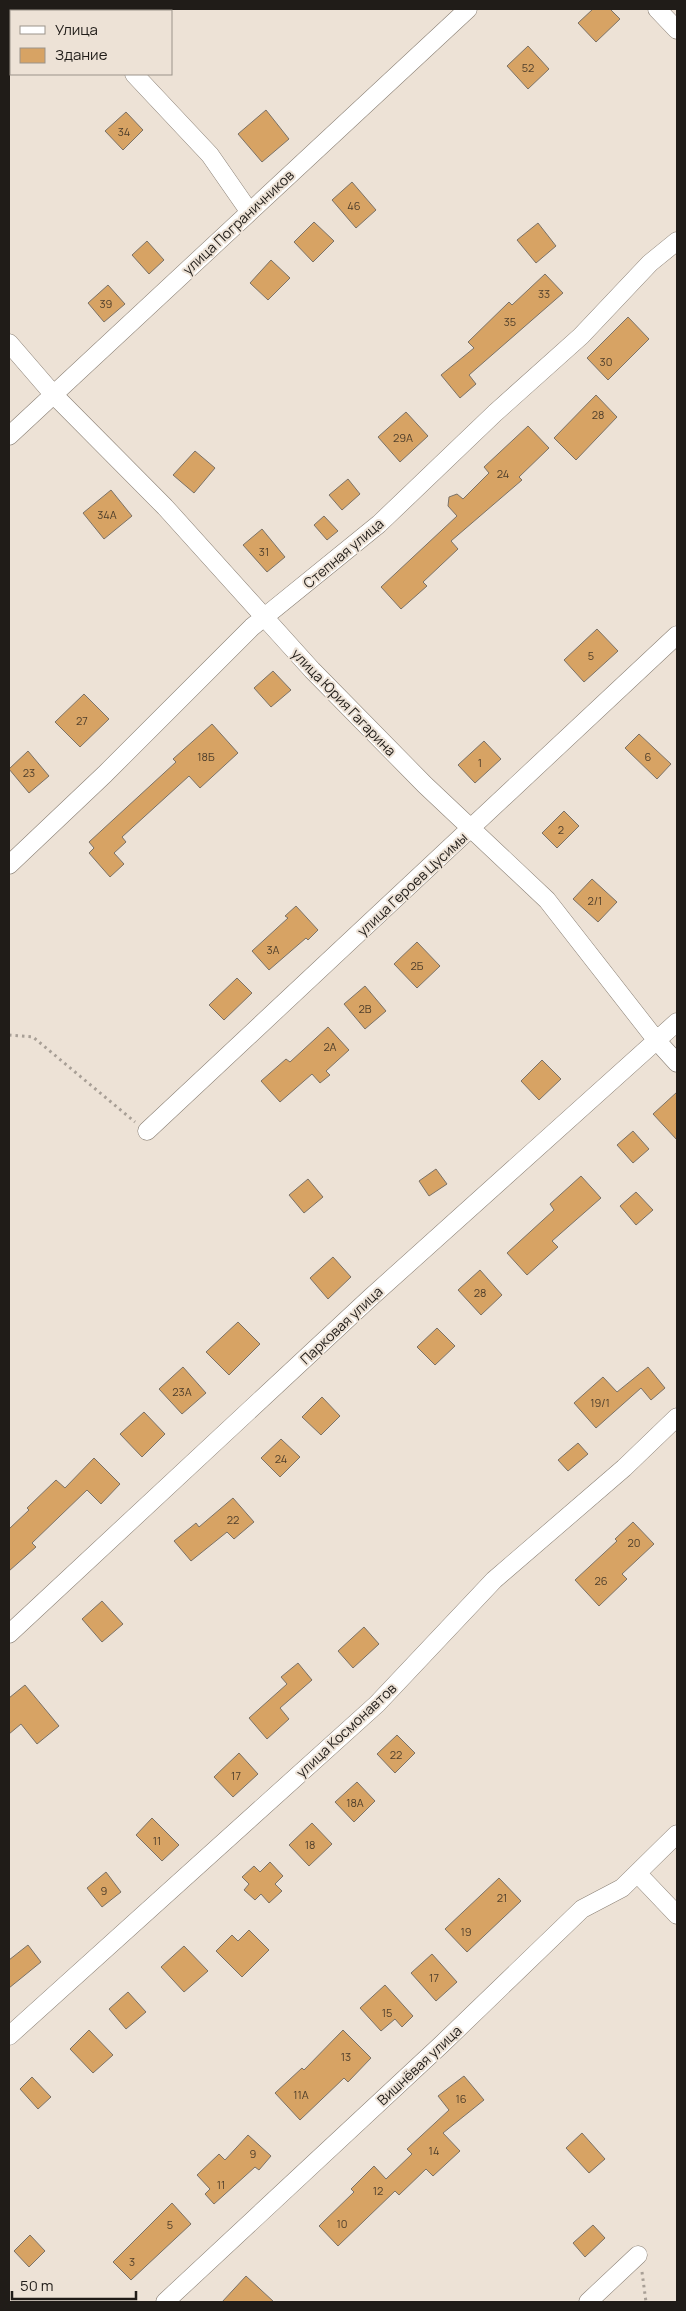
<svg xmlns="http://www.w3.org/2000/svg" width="686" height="2311" font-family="Manrope,sans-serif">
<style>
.building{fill:#d7a364;stroke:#7b7267}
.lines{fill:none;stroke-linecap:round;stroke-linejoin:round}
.minor-casing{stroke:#897f74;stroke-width:19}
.path{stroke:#a89f96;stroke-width:3;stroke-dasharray:2.5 4;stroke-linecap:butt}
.minor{stroke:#fff;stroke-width:18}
.labels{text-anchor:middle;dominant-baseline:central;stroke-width:4;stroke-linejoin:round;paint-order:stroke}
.number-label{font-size:11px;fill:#4e3e2b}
.street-label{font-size:14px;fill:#201c18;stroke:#ede2d6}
</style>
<rect width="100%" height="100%" fill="#ede2d6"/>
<path class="building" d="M593,9h17l10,10 -24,23 -18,-19z
M528,46l21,23 -21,20 -21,-23z
M266,110l23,29 -27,23 -24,-28z
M126,112l17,18 -20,20 -18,-19z
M352,182l24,28 -20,18 -24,-28z
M314,222l20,19 -21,21 -19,-20z
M538,223l18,23 -20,17 -19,-23z
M147,241l17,19 -15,14 -17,-19z
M271,260l19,18 -22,22 -18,-17z
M545,274l18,19 -94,82 7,9 -16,14 -19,-23 33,-27 -6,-6 41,-40 3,3z
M108,285l17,19 -21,18 -16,-19z
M628,317l21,22 -41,41 -21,-22z
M596,395l21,22 -41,43 -22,-22z
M406,412l22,24 -28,26 -22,-25z
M528,426l21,22 -30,29 3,3 -71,61 7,8 -35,33 4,4 -26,23 -20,-22 76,-71 -9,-10 1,-9 8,-3 6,5 26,-26 -5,-6z
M195,451l20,17 -21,25 -21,-18z
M348,479l12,15 -18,16 -13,-15z
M111,490l21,26 -28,23 -21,-26z
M324,516l14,15 -11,9 -13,-15z
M262,529l23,28 -18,15 -24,-27z
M597,629l21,22 -34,31 -20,-22z
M273,671l18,19 -20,17 -17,-19z
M84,694l25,25 -29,28 -25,-25z
M212,724l26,29 -38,35 -11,-12 -67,61 4,5 -12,11 10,11 -14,13 -21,-24 5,-5 -5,-6 87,-80 -3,-3z
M639,734l32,30 -14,15 -32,-31z
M484,741l17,18 -26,24 -17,-18z
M28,751l21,25 -20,17 -20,-24z
M564,811l15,15 -22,22 -15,-15z
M592,879l25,23 -19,20 -25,-23z
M296,906l22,24 -10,10 -2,-2 -37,32 -17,-19 36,-33 -3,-2z
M417,942l23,24 -23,22 -23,-24z
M237,978l15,15 -28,27 -15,-15z
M365,986l21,25 -21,18 -21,-25z
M328,1027l21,23 -23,21 4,4 -10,8 -8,-9 -32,28 -19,-21 25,-22 4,3z
M542,1060l19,19 -22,21 -18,-19z
M677,1092v48l-24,-26z
M633,1131l16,18 -16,14 -16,-18z
M436,1169l11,15 -18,12 -10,-15z
M581,1176l20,22 -49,43 6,6 -31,28 -20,-22 47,-43 -4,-6z
M308,1179l15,18 -19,16 -15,-18z
M636,1192l17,18 -17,15 -16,-19z
M333,1257l18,20 -23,22 -18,-21z
M480,1270l22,25 -21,20 -23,-25z
M238,1322l22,22 -31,31 -23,-23z
M437,1328l18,18 -20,19 -18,-18z
M183,1367l23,26 -24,21 -23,-25z
M648,1367l17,21 -14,12 -10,-12 -45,40 -22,-25 29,-26 14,15z
M322,1397l18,19 -19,19 -19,-18z
M144,1412l21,22 -23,23 -22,-23z
M281,1439l19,18 -20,20 -19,-19z
M578,1443l10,11 -20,17 -10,-11z
M94,1458l26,26 -19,20 -14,-14 -55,53 4,4 -27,24v-42l20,-19 -2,-2 29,-28 9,8z
M233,1498l21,24 -20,17 -7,-7 -36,29 -17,-20 22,-18 3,4z
M633,1522l21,22 -32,30 5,5 -28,27 -24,-26 42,-39 -2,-2z
M102,1601l21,23 -21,18 -20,-23z
M364,1627l15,17 -26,24 -15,-17z
M298,1663l14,17 -32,28 9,11 -22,20 -18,-21 38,-34 -6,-7z
M25,1685l34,41 -22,18 -16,-20 -12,10v-36z
M397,1735l18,18 -20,20 -18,-19z
M239,1753l19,21 -25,23 -19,-20z
M357,1782l18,19 -21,21 -19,-20z
M152,1818l27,27 -17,16 -26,-26z
M312,1823l20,21 -23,22 -20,-21z
M270,1862l13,14 -8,8 7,7 -13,12 -8,-9 -6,6 -11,-10 5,-6 -7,-7 12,-11 6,6z
M106,1872l15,20 -19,15 -15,-19z
M499,1878l22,23 -54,51 -22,-23z
M249,1930l20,20 -27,27 -26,-26 16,-16 6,6z
M28,1945l13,17 -32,26v-28z
M184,1946l24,25 -24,21 -23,-25z
M432,1954l25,28 -21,19 -25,-28z
M385,1985l28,31 -11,11 -7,-8 -14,12 -21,-23z
M128,1992l18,20 -20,17 -17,-20z
M89,2030l24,25 -20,18 -23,-24z
M343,2030l28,28 -23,24 -4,-4 -44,42 -25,-27 27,-25 2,2z
M464,2076l20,24 -41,33 17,18 -27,25 -7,-7 -27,26 -4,-4 -57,55 -19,-20 35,-34 -3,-3 23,-23 12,13 26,-25 -5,-5 42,-39 -11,-14z
M32,2077l19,20 -13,12 -18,-20z
M582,2133l23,26 -16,14 -23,-25z
M248,2135l23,21 -12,14 -4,-3 -41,37 -9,-10 5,-5 -13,-14 22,-21 6,6z
M172,2203l19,21 -60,56 -18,-18z
M593,2225l12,13 -20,19 -12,-14z
M30,2235l15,16 -16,16 -15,-16z
M246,2276l28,26h-52z"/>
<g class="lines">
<g class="minor-casing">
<path id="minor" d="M73,9l2,2
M657,9l20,21
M134,74l76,81 39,56
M9,343l44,51 112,113 147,163 113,115 122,115 110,141 20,22
M9,436l459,-427
M9,865l96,-91 147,-147 127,-103 116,-111 86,-77 69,-73 27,-22
M147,1131l530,-496
M9,1634l361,-336 307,-276
M638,1874l39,41
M9,2036l368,-332 117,-124 130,-112 53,-51
M165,2302l277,-258 140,-135 40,-21 55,-54
M588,2302l50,-47"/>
</g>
<path class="path" d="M9,1035l24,2 102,85
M642,2272l4,30"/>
<use href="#minor" class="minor"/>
</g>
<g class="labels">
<g class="number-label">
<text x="528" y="67">52</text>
<text x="124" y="131">34</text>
<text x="354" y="205">46</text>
<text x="544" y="293">33</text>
<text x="106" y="303">39</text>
<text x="510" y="321">35</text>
<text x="606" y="361">30</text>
<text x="598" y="414">28</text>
<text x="403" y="437">29А</text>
<text x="503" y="473">24</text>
<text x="107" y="514">34А</text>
<text x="264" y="551">31</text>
<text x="591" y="655">5</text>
<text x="82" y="720">27</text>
<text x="206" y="756">18Б</text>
<text x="648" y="756">6</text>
<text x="480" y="762">1</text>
<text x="29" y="772">23</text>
<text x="561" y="829">2</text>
<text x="595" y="900">2/1</text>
<text x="273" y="949">3А</text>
<text x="417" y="965">2Б</text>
<text x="365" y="1008">2В</text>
<text x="330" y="1046">2А</text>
<text x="480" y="1292">28</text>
<text x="182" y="1391">23А</text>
<text x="600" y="1402">19/1</text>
<text x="281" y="1458">24</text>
<text x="233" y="1519">22</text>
<text x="634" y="1542">20</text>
<text x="601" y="1580">26</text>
<text x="396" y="1754">22</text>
<text x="236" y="1775">17</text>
<text x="355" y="1802">18А</text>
<text x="157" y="1840">11</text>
<text x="310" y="1844">18</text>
<text x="104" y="1890">9</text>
<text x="502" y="1897">21</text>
<text x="466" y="1931">19</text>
<text x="434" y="1977">17</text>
<text x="387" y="2012">15</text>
<text x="346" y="2056">13</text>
<text x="301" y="2094">11А</text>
<text x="461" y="2098">16</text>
<text x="434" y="2150">14</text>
<text x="253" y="2153">9</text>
<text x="221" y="2184">11</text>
<text x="378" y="2190">12</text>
<text x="342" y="2223">10</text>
<text x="170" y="2224">5</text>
<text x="132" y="2261">3</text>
</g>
<g class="street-label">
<text transform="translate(238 222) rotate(-43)">улица Пограничников</text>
<text transform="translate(343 553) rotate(-40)">Степная улица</text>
<text transform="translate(344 702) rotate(46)">улица Юрия Гагарина</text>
<text transform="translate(412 884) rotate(-43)">улица Героев Цусимы</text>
<text transform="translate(341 1325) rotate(-43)">Парковая улица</text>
<text transform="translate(346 1730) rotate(-43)">улица Космонавтов</text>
<text transform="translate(419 2065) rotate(-43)">Вишнёвая улица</text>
</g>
</g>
<rect width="686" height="2311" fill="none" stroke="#201c18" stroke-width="20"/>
<rect x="10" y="10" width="162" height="65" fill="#ede2d6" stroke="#9b938a"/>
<rect x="20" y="26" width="25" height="8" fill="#ffffff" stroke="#9b938a"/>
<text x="55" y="35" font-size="15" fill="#201c18">Улица</text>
<rect x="20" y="48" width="25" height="15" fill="#d7a364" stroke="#9b938a"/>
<text x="55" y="60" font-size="15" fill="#201c18">Здание</text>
<path d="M12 2291v8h124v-8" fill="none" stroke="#201c18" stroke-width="2.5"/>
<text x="20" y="2291" font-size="15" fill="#201c18" stroke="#ede2d6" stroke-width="4" paint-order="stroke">50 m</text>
</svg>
